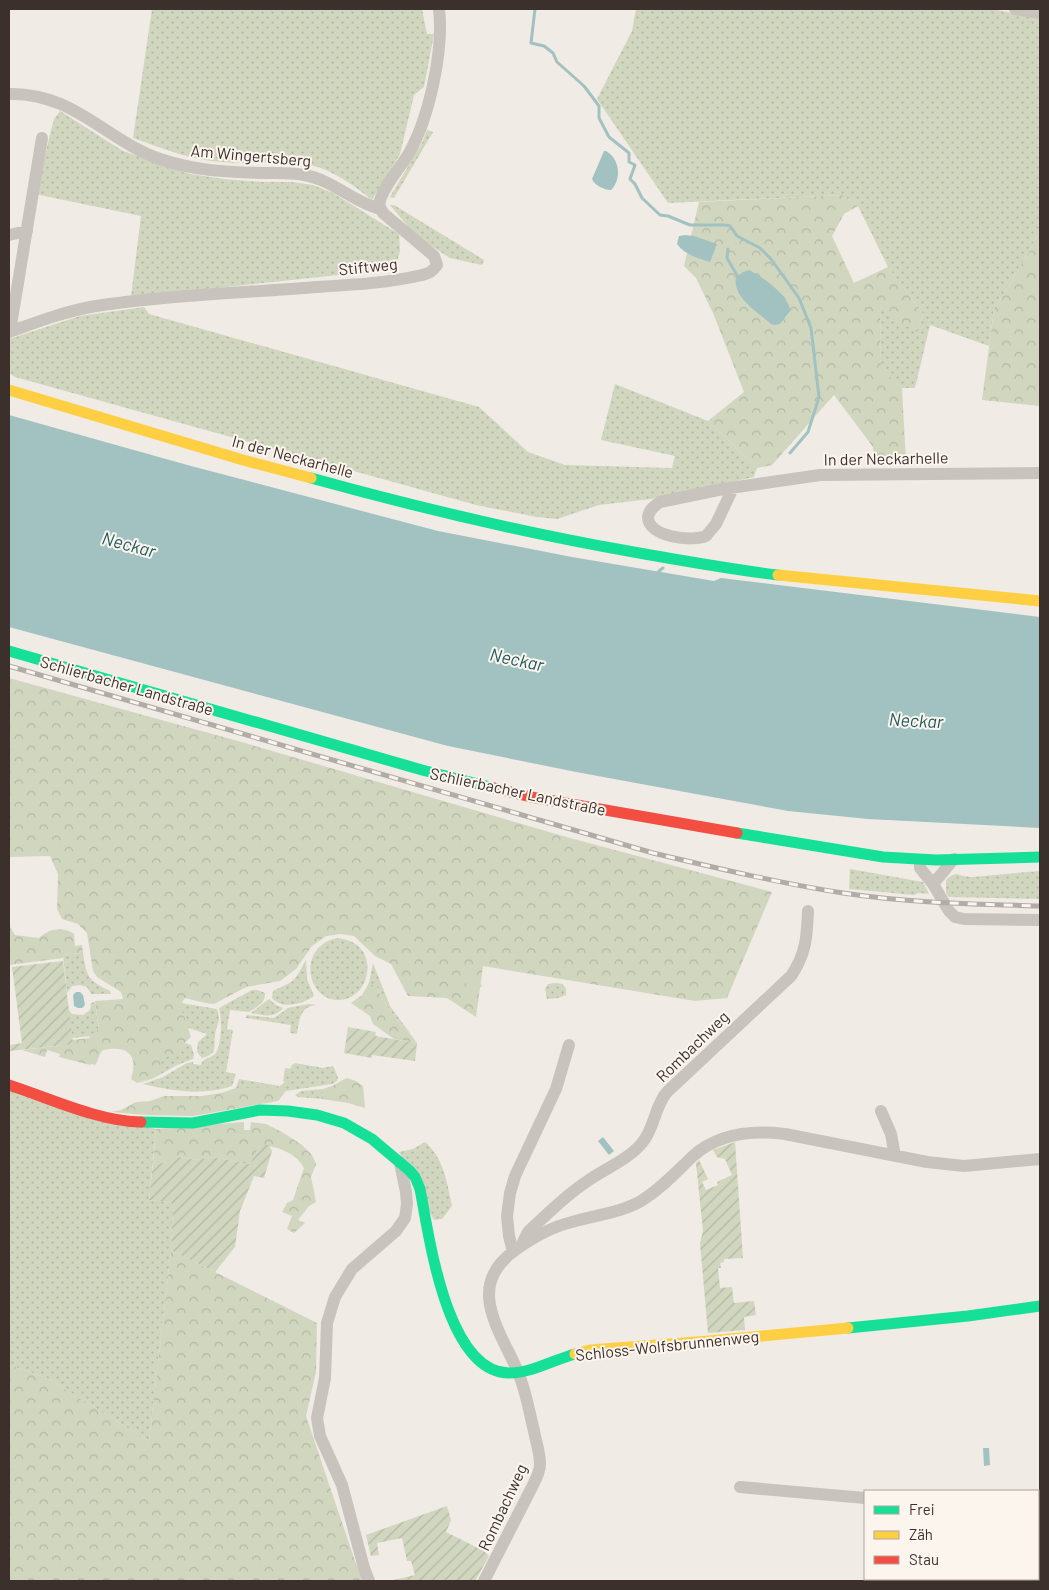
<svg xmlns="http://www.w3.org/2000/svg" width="1049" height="1590" font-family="Barlow,sans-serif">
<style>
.grass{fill:url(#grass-dots)}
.forest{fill:url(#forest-crowns)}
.garden{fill:url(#garden-furrows)}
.pitch{fill:#d1d6bf}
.water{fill:#a1c2c1}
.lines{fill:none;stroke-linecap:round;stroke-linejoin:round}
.stream{stroke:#a1c2c1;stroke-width:3}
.street{stroke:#c9c3be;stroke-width:12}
.fast{stroke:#16e098;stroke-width:11}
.slow{stroke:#ffcf43;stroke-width:11}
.jam{stroke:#f24e42;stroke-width:11}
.rail-casing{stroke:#b1aca8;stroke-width:5}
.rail{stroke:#fbf5ee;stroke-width:3;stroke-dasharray:9;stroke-linecap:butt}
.labels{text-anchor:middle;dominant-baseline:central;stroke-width:4;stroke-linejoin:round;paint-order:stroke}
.street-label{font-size:16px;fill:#3b302b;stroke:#fbf5ee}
.water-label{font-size:18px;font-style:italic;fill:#1f5a5e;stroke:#fbf5ee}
</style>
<defs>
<pattern id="grass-dots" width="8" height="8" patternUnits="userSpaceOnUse" patternTransform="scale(1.25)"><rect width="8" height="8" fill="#d1d6bf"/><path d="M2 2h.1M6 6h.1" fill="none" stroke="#b4b8a4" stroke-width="1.8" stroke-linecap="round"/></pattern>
<pattern id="forest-crowns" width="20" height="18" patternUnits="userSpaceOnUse" patternTransform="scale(1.25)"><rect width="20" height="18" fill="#d1d6bf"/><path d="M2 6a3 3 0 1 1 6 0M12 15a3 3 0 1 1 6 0" fill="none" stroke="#b4b8a4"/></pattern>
<pattern id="garden-furrows" width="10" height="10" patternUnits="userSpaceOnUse" patternTransform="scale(1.25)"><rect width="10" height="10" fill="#d1d6bf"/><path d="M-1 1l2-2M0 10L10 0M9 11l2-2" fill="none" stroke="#b4b8a4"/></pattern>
</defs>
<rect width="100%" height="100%" fill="#f0ebe5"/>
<path class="grass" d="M152,9h270l5,25h7l-10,53 -10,8 -14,59 -28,46c-21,-17 -46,-35 -74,-37 -26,-2 -51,1 -77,-1 -31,-2 -59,-14 -88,-24z
M636,9h355l49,9v211l-11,23 -35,57 -5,37 -59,-21 -15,63h-13l-21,-18 -1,-62 38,24 5,-18 -35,-47 -30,-61 -15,-11 -175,8 -71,-104 35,-68z
M60,111l63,40 67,23 34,5 38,3h29l22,3 20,8 66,41 1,17 -5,18 -264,28 10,-81 -106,-22 19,-75z
M427,130l6,2 -39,66 -4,-1 32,-54z
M390,205h4l90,55 -2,5 -32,-7 -34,-22z
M144,307l5,7 330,93 49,45 37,13 107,3 3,-12 -74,-16 14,-56 93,37 49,47 -3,9 -95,21 -60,7 -42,14 -20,-2 -61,-12 -461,-128 -6,-4v-34l71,-23z
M850,869l73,13 6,12 -11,-1 -4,2 -65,-6z
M1040,871v28l-91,-2 -3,-4v-13c11,-11 13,-3 26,-3z
M337,938c24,2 36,20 28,43 -3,8 -10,15 -19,18 -37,10 -53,-51 -9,-61z
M83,953c4,25 5,27 27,38l1,3h-20l-4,-7 -8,-2 -7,1 -5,7 -4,-38z
M306,960l1,19 7,17c-11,8 -32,14 -42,2l1,-7c6,-4 13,-5 19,-10 7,-6 9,-14 14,-21z
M373,963l17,43 27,37c-12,-14 -35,-38 -39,-55l-9,-5z
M557,983l6,1 3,5v6l-8,3 -11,1 -2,-10 3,-5z
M252,990h5l8,3c1,9 -9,15 -16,19l-19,-2 -3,19 6,1 -7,42 10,2 -4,12c-29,10 -59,5 -89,-2l20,-7 24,-14 6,-1v2l8,1c1,-7 9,-6 14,-11 7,-7 7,-37 4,-46z
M269,999l7,6 7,3c-9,11 -19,7 -32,5z
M95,1002l4,28 -8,6 -19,2 -4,-29 4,5 11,1 7,-5 1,-7z
M181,1003l36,6c5,13 -1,15 -2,27 -2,12 4,17 -13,22l-5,-6 1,-10 9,-8 -19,-6 -4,-13 -6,-7z
M309,1004l8,1c-17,1 -18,15 -20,29l-7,-1 1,-8 -45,-7v-3l28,3 14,-10z
M185,1043l6,2 3,10 -1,4 -16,6 -23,13 -17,6 11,-5 13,-18z
M295,1063l28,5 10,-2 5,11 -1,4 -5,3 -46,7 -1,-3h-49l3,-9 41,7 5,-4 -2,-1 2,-13 5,1 2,-4z
M323,1089l-1,10 -24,-2 -3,-2 6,-4z
M9,1090l147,39 -7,71 24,3 -2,47 -22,191 -102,-63 -38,-13z
M425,1142c19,16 22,41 27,64l-10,13 -8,1 -35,-68 14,-3z"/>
<path class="forest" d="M843,195l15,11 -14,8 -12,22 22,47 34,-16 35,47 -5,19 -38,-24 1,60 21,19 4,75h-32l-1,-16 -39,-52 -62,70 -15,3 -49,-47 36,-29 -31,-79 -17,-35 -12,-12 15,-64z
M1040,229v177l-58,-6 12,-91 35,-57z
M9,678l236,65 325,95 202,54 -45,106 -32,3 -212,-35 -7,51 -29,-19 -39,-2 -17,-32 -16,-8 -21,-20 -14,-2 -14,2 -14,10 -16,23 -16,12 -34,6 -32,17 -9,-1 -20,-5 -7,10 6,7 7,22 -15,14 -15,10 -2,10 -11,8 -11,4 -6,-4c8,-25 -4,-34 -28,-29 -5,5 -4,10 -8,15l-4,-1 -1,1 -31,-8 1,-3 -13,-4 -2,7 -23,-7 50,-6v-4l18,-2 -1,-2 10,-7 -4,-28 28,-2 -2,-7 -24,-15 -4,-6 -6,-38 -9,-9 -16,-5 -5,-10 1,-35 -8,-18 -41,1z
M9,925l6,10 24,3c10,-9 23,-12 35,-4l1,12 7,-1 1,8 -20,2v3l-54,7z
M369,983l9,5c4,17 27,41 39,55l-23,-4 -21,-15 -3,-8 -19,-13 11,-8z
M347,1078l9,3 7,5 2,22 -17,-5 -26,-4 1,-10c10,-2 15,-7 24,-11z
M280,1087l6,1v3l-8,10 -85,15 -46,-1 -36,-3 10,-2 15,-8 14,-1 14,-5h38l19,-3 15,-5z
M244,1122v8h6l1,-8 15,2 16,8 20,13 10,10 4,9 -5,13 5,25 -7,4 -11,14 7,3 -11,10 -7,-4 5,-13 -10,-4 5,-9 6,-3 11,-32c-6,-14 -29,-23 -44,-23l-10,19 -38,-7 -15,3 -17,-3 -9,5 -18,2 3,-35z
M171,1250l146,73 -1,49 -10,44 49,145 9,20h-355v-216l38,13 102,63z"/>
<path class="garden" d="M63,961l10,83 -64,7v-17l1,11 12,-2 -10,-76z
M348,1027l28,5 -1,4 42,7 -2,18 -43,-6v3l-28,-5z
M735,1142l8,116 -19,1v3l-4,1 1,5h-3l2,20 12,-1 2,16 20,-2 2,14 -12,2 1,13 -37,3 -8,-90 3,-12 -7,-68 3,-3 9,19 -6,3 4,8 12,-5 -1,-3 15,-7 -7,-16 -8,-2 -4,-7z
M260,1145h9l3,6 -8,27 -10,-2 -14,35 -5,36 -20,25 -44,-22 2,-47 -24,-3 4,-36 18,-2 8,-5 18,3 15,-3 38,7z
M447,1506l4,14 -5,12 38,19 5,5 -14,25h-86l26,-6 -4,-14h-4l-5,-23 -25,5 2,12 -8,1 -5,-21z"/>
<path class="pitch" d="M472,974l10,12 -8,7 -10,-12z"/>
<path class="water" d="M604,151h2c14,8 16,28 5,39 -7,0 -17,-5 -19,-11z
M685,235l9,1 23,8 -7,18c-12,-4 -25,-7 -33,-18l2,-8z
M749,270c12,6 41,26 41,41l-10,13 -6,1 -3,-1c-13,-12 -39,-27 -35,-47l7,-5z
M9,415l182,51 247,65 134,26 142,24 7,-3 319,39v211l-172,-9 -80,-8 -212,-39 -128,-26 -439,-119z
M76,992h4l3,3 2,10 -3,3h-4l-4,-2 -1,-11z
M603,1137l11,14 -5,4 -11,-14z
M983,1448h6l1,17 -6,1z"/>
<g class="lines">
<path class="stream" d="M535,9l-4,34 13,3 9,7 4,9 27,24 15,20v12l10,19 20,16v9l6,3 -5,14 5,5 7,14 18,17 8,1 22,9h35l5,1 7,10 23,12 11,11 28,39 12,30 8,69 -11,35 -18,21
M728,249l-1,9 11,19
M659,571l4,-3"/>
<path class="street" d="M1015,9l25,4
M9,94c64,-2 96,46 151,65 36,12 65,13 102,14 14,0 28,-1 42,2 29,5 49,27 76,34
M9,235l18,-4
M10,331l32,-193
M9,332c28,-10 57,-21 87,-26 73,-11 147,-13 220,-19 35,-2 72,-4 106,-12 7,-1 11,-4 15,-10l-3,-9 -51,-43 -4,-8c2,-15 20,-36 29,-50 21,-36 36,-105 31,-146
M733,488l-17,36 -10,12c-14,6 -58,1 -58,-19 1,-7 6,-11 12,-15l63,-13 97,-14 220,-2
M920,860v8l13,16 16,27 6,6 9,2 76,1
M933,884l21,-25
M881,1111l10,23 4,22
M523,1242l5,-10c18,-17 37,-36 58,-50 18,-13 42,-22 56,-39 13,-15 12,-36 25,-51l124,-116c15,-22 16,-39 17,-65
M513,1252l-4,-16 -2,-20 3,-23 5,-17 41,-87 13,-44
M740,1487l125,11
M1038,1502h2
M369,1581l-5,-13 -22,-83 -22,-49 -3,-18 8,-40 2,-55 8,-26 17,-28 44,-38 9,-13 2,-14 -1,-12 -6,-29
M484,1581l47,-92c4,-8 9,-16 9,-25 0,-11 -4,-22 -6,-33 -5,-20 -8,-40 -16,-59 -18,-42 -53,-85 -4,-121 18,-13 37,-24 58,-29 23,-7 48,-9 69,-21 20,-12 35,-29 52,-45 26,-23 59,-26 92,-22l142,28 37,4 76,-7"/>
<path class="fast" d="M311,478c105,29 210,54 317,73 50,9 100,18 150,24
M9,651l413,119 72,18
M737,833l146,24 53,3 104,-3
M141,1122l52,1 67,-13 28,1 29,4 27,8 28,16 38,32 5,6 5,12c9,46 26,183 89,184 23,0 44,-13 66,-19
M848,1328l120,-12 72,-10"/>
<path class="slow" d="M9,390l234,70 68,18
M778,575l262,26
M575,1354l15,-4 119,-9 139,-13"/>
<path class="jam" d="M494,788l37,9 206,36
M9,1085c40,13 91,37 132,37"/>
<g class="rail-casing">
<path id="rail" d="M9,666l644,187c63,15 126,30 190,40 65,10 132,11 197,13"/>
</g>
<use href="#rail" class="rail"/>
</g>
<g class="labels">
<g class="street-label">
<text transform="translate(251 155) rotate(5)">Am Wingertsberg</text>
<text transform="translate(368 266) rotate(-6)">Stiftweg</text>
<text transform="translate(293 456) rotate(15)">In der Neckarhelle</text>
<text transform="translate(886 458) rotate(-1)">In der Neckarhelle</text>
<text transform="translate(127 685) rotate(16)">Schlierbacher Landstraße</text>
<text transform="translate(518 791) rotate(12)">Schlierbacher Landstraße</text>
<text transform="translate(692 1046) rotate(-44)">Rombachweg</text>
<text transform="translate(667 1345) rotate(-6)">Schloss-Wolfsbrunnenweg</text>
<text transform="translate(502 1507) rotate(-65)">Rombachweg</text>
</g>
<g class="water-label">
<text transform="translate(129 544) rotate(15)">Neckar</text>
<text transform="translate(517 659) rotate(12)">Neckar</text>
<text transform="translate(916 720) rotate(3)">Neckar</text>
</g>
</g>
<rect width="1049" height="1590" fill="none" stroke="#3b302b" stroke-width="20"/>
<rect x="864" y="1490" width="175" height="90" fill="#fbf5ee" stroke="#aea6a0"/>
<rect x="874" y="1506" width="25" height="8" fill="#16e098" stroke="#aea6a0"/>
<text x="909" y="1515" font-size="15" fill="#3b302b">Frei</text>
<rect x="874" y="1531" width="25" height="8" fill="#ffcf43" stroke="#aea6a0"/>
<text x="909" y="1540" font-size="15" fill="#3b302b">Zäh</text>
<rect x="874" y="1556" width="25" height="8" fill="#f24e42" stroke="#aea6a0"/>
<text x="909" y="1565" font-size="15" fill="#3b302b">Stau</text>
</svg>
